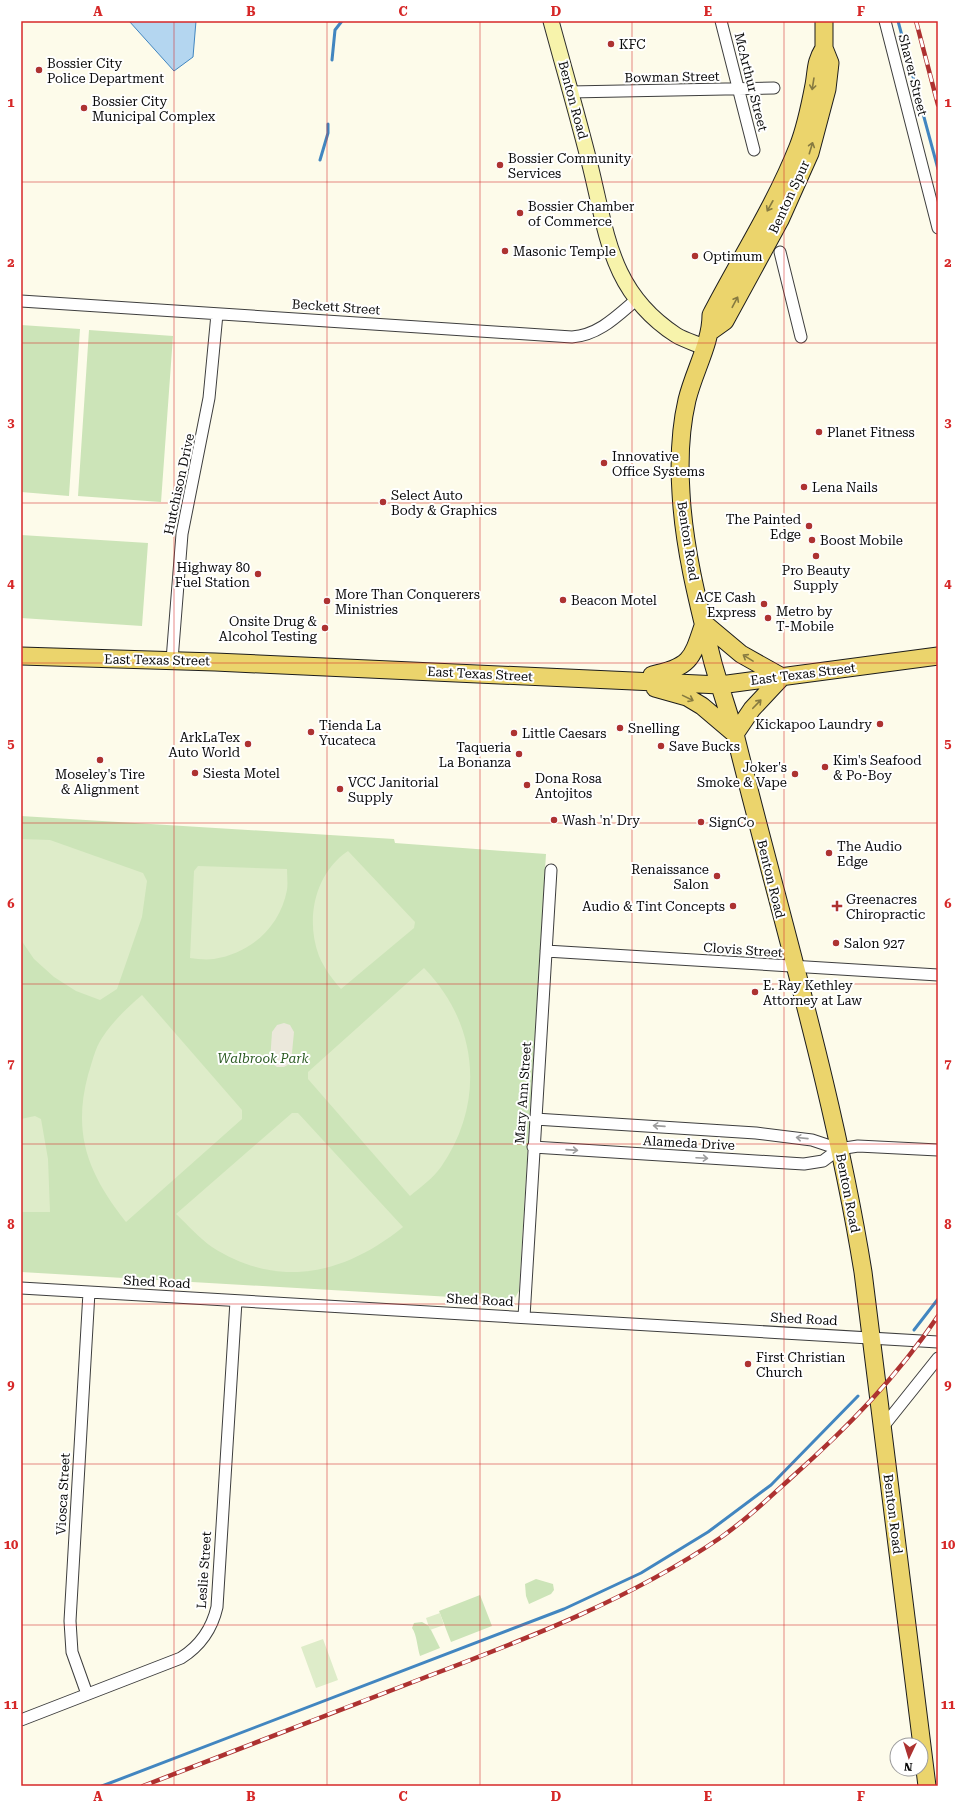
<svg xmlns="http://www.w3.org/2000/svg" width="959" height="1807" font-family="'Roboto Serif',serif">
<style>
.green{fill:#cce4b8}
.pitch{fill:#deecc9}
.plaza{fill:#ebe8db}
.water{fill:#b4d6f0;stroke:#4286c0}
.lines{fill:none;stroke-linecap:round;stroke-linejoin:round}
.stream{stroke:#4286c0;stroke-width:3}
.street-casing{stroke:#3e3e3e;stroke-width:13}
.secondary-casing{stroke:#2d2d2d;stroke-width:17}
.primary-casing{stroke:#1c1c1c;stroke-width:19}
.street{stroke:#fff;stroke-width:11}
.secondary{stroke:#f7f3ab;stroke-width:15}
.primary{stroke:#ebd46c;stroke-width:17}
.rail-casing{stroke:#ad3231;stroke-width:4.5}
.rail{stroke:#fff;stroke-width:3;stroke-dasharray:9;stroke-linecap:butt}
.oneway{stroke:#867a40}
.oneway2{stroke:#9d9d9d}
.grid{fill:none;stroke:#d62828;stroke-width:1;stroke-opacity:0.55}
.poi-dot{fill:#ad3231;stroke:#fff;stroke-width:1.5}
.labels{text-anchor:middle;dominant-baseline:central;stroke-width:4;stroke-linejoin:round;paint-order:stroke}
.poi-label{font-size:13px;fill:#0b0b0b;stroke:#fff;text-anchor:start}
.street-label{font-size:13px;fill:#0b0b0b;stroke:#fff}
.park-label{font-size:13px;font-style:italic;fill:#2b5b22;stroke:#fff}
.neatline{fill:none;stroke:#d62828;stroke-width:1.5}
.grid-label{font-size:13px;text-anchor:middle;font-weight:bold;fill:#d62828}
</style>
<rect width="100%" height="100%" fill="#fdfbea"/>
<path class="green" d="M21,325l59,4 -11,167 -48,-4z
M89,330l84,6 -12,166 -83,-6z
M21,535l127,8 -6,83 -121,-8z
M21,816l373,23 1,4 151,11 -27,437 -4,7 -2,-3 -10,5 -482,-28z
M536,1579l17,5 1,6 -3,4 -22,10 -3,-8 -1,-12z
M480,1595l12,31 -41,16 -12,-31z
M422,1622l7,4 11,22 -20,8c-3,-9 -3,-21 -8,-28l2,-5z"/>
<path class="pitch" d="M21,839l29,1 93,33 4,8 -5,36 -25,72 -17,11 -24,-9 -22,-14 -20,-18 -13,-19z
M348,851l67,71 -1,6 -73,61c-9,-10 -17,-21 -22,-33 -14,-37 -4,-83 29,-105z
M198,866l89,3c0,7 1,15 0,21 -7,37 -36,63 -73,69 -8,1 -17,0 -24,-1l4,-87z
M424,968c54,55 62,134 17,199 -8,11 -20,20 -31,29l-102,-117v-7z
M142,995l100,115v9l-116,103c-37,-47 -54,-87 -38,-147 4,-12 7,-27 14,-37 11,-17 25,-30 40,-43z
M292,1113h6l105,114c-58,47 -124,63 -191,20 -13,-9 -24,-22 -36,-33z
M35,1116l6,3 7,40 2,53h-29v-93z
M440,1613l4,12 -14,5 -4,-12z
M323,1639l15,41 -22,8 -15,-41z"/>
<path class="plaza" d="M284,1023l6,2 4,7 -3,31 -7,4h-7l-7,-5 2,-30 5,-7z"/>
<path class="water" d="M129,21h67l-3,36 -19,14z"/>
<g class="lines">
<path class="stream" d="M898,21l40,148
M332,60l3,-30 7,-9
M320,160l8,-27v-9
M914,1330l24,-31
M102,1786l462,-177 77,-36 67,-41 63,-47 87,-89"/>
<g class="street-casing">
<path id="street" d="M721,21l33,129
M885,21l53,207
M570,92l204,-4
M780,252l21,85
M21,301l551,36c27,-2 45,-21 65,-38
M172,660l10,-126 27,-136 8,-84
M546,951l392,24
M535,1119l221,14 56,7 27,9
M533,1147l271,17 19,-3 16,-12 19,-3 80,4
M21,1288l917,54
M524,1317l27,-447
M882,1428l56,-70
M87,1694l-15,-42 -2,-31 19,-329
M21,1720l160,-62c19,-12 31,-29 36,-51l19,-306"/>
</g>
<g class="secondary-casing">
<path id="secondary" d="M551,21c13,48 27,96 39,144 17,68 20,127 86,170 8,5 19,8 28,12"/>
</g>
<g class="primary-casing">
<path id="primary" d="M824,48c-9,15 -7,20 -10,37 -4,21 -8,42 -16,62 -23,58 -58,112 -87,168 0,28 -17,56 -24,85 -7,30 -8,62 -6,93 3,57 18,114 32,170 7,25 16,50 23,75 44,178 98,354 127,534l64,514
M711,331l14,-10 55,-101 30,-67 17,-64 3,-26 -6,-15v-27
M704,623l37,31 41,23
M21,656l194,6 505,23 218,-29
M652,675c39,-8 40,-16 52,-52
M655,688l32,9 15,9 33,28
M735,734l17,-25 30,-32"/>
</g>
<use href="#street" class="street"/>
<use href="#secondary" class="secondary"/>
<use href="#primary" class="primary"/>
<g class="rail-casing">
<path id="rail" d="M916,21l22,84
M143,1786c94,-36 188,-73 283,-109 100,-38 205,-78 294,-139 26,-18 49,-40 72,-61 55,-49 105,-100 146,-161"/>
</g>
<use href="#rail" class="rail"/>
</g>
<defs><path id="oneway-shaft" d="M-6 0H5M1.5-3L5.5 0L1.5 3" fill="none" stroke-width="1.6" stroke-linecap="round" stroke-linejoin="round"/></defs>
<g class="oneway">
<use href="#oneway-shaft" transform="translate(813 84) rotate(99)"/>
<use href="#oneway-shaft" transform="translate(811 148) rotate(-73)"/>
<use href="#oneway-shaft" transform="translate(770 206) rotate(119)"/>
<use href="#oneway-shaft" transform="translate(735 302) rotate(-62)"/>
<use href="#oneway-shaft" transform="translate(748 658) rotate(-148)"/>
<use href="#oneway-shaft" transform="translate(688 698) rotate(26)"/>
<use href="#oneway-shaft" transform="translate(757 704) rotate(-46)"/>
</g>
<g class="oneway2">
<use href="#oneway-shaft" transform="translate(659 1126) rotate(-176)"/>
<use href="#oneway-shaft" transform="translate(802 1138) rotate(-174)"/>
<use href="#oneway-shaft" transform="translate(572 1150) rotate(4)"/>
<use href="#oneway-shaft" transform="translate(702 1158) rotate(3)"/>
</g>
<path class="grid" d="M174,21v1765M327,21v1765M480,21v1765M632,21v1765M784,21v1765M21,182h917M21,343h917M21,503h917M21,663h917M21,823h917M21,984h917M21,1144h917M21,1304h917M21,1464h917M21,1625h917"/>
<g class="poi-dot">
<circle cx="611" cy="44" r="4"/>
<circle cx="39" cy="70" r="4"/>
<circle cx="84" cy="108" r="4"/>
<circle cx="500" cy="165" r="4"/>
<circle cx="520" cy="213" r="4"/>
<circle cx="505" cy="251" r="4"/>
<circle cx="695" cy="256" r="4"/>
<circle cx="819" cy="432" r="4"/>
<circle cx="604" cy="463" r="4"/>
<circle cx="804" cy="487" r="4"/>
<circle cx="383" cy="502" r="4"/>
<circle cx="809" cy="526" r="4"/>
<circle cx="812" cy="540" r="4"/>
<circle cx="816" cy="556" r="4"/>
<circle cx="258" cy="574" r="4"/>
<circle cx="563" cy="600" r="4"/>
<circle cx="327" cy="601" r="4"/>
<circle cx="764" cy="604" r="4"/>
<circle cx="768" cy="618" r="4"/>
<circle cx="325" cy="628" r="4"/>
<circle cx="880" cy="724" r="4"/>
<circle cx="620" cy="728" r="4"/>
<circle cx="311" cy="732" r="4"/>
<circle cx="514" cy="733" r="4"/>
<circle cx="248" cy="744" r="4"/>
<circle cx="661" cy="746" r="4"/>
<circle cx="519" cy="754" r="4"/>
<circle cx="100" cy="760" r="4"/>
<circle cx="825" cy="767" r="4"/>
<circle cx="195" cy="773" r="4"/>
<circle cx="795" cy="774" r="4"/>
<circle cx="527" cy="785" r="4"/>
<circle cx="340" cy="789" r="4"/>
<circle cx="554" cy="820" r="4"/>
<circle cx="701" cy="822" r="4"/>
<circle cx="829" cy="853" r="4"/>
<circle cx="717" cy="876" r="4"/>
<circle cx="733" cy="906" r="4"/>
<path d="M835 900h4v4h4v4h-4v4h-4v-4h-4v-4h4z"/>
<circle cx="836" cy="943" r="4"/>
<circle cx="755" cy="992" r="4"/>
<circle cx="748" cy="1364" r="4"/>
</g>
<g class="labels">
<g class="poi-label">
<text x="619" y="44">KFC</text>
<text x="47" y="63">Bossier City<tspan x="47" dy="15">Police Department</tspan></text>
<text x="92" y="101">Bossier City<tspan x="92" dy="15">Municipal Complex</tspan></text>
<text x="508" y="158">Bossier Community<tspan x="508" dy="15">Services</tspan></text>
<text x="528" y="206">Bossier Chamber<tspan x="528" dy="15">of Commerce</tspan></text>
<text x="513" y="251">Masonic Temple</text>
<text x="703" y="256">Optimum</text>
<text x="827" y="432">Planet Fitness</text>
<text x="612" y="456">Innovative<tspan x="612" dy="15">Office Systems</tspan></text>
<text x="812" y="487">Lena Nails</text>
<text x="391" y="495">Select Auto<tspan x="391" dy="15">Body &amp; Graphics</tspan></text>
<text x="801" y="519" text-anchor="end">The Painted<tspan x="801" dy="15">Edge</tspan></text>
<text x="820" y="540">Boost Mobile</text>
<text x="250" y="567" text-anchor="end">Highway 80<tspan x="250" dy="15">Fuel Station</tspan></text>
<text x="816" y="570" text-anchor="middle">Pro Beauty<tspan x="816" dy="15">Supply</tspan></text>
<text x="335" y="594">More Than Conquerers<tspan x="335" dy="15">Ministries</tspan></text>
<text x="756" y="597" text-anchor="end">ACE Cash<tspan x="756" dy="15">Express</tspan></text>
<text x="571" y="600">Beacon Motel</text>
<text x="776" y="611">Metro by<tspan x="776" dy="15">T-Mobile</tspan></text>
<text x="317" y="621" text-anchor="end">Onsite Drug &amp;<tspan x="317" dy="15">Alcohol Testing</tspan></text>
<text x="872" y="724" text-anchor="end">Kickapoo Laundry</text>
<text x="319" y="725">Tienda La<tspan x="319" dy="15">Yucateca</tspan></text>
<text x="628" y="728">Snelling</text>
<text x="522" y="733">Little Caesars</text>
<text x="240" y="737" text-anchor="end">ArkLaTex<tspan x="240" dy="15">Auto World</tspan></text>
<text x="669" y="746">Save Bucks</text>
<text x="511" y="747" text-anchor="end">Taqueria<tspan x="511" dy="15">La Bonanza</tspan></text>
<text x="833" y="760">Kim's Seafood<tspan x="833" dy="15">&amp; Po-Boy</tspan></text>
<text x="787" y="767" text-anchor="end">Joker's<tspan x="787" dy="15">Smoke &amp; Vape</tspan></text>
<text x="203" y="773">Siesta Motel</text>
<text x="100" y="774" text-anchor="middle">Moseley's Tire<tspan x="100" dy="15">&amp; Alignment</tspan></text>
<text x="535" y="778">Dona Rosa<tspan x="535" dy="15">Antojitos</tspan></text>
<text x="348" y="782">VCC Janitorial<tspan x="348" dy="15">Supply</tspan></text>
<text x="562" y="820">Wash 'n' Dry</text>
<text x="709" y="822">SignCo</text>
<text x="837" y="846">The Audio<tspan x="837" dy="15">Edge</tspan></text>
<text x="709" y="869" text-anchor="end">Renaissance<tspan x="709" dy="15">Salon</tspan></text>
<text x="846" y="899">Greenacres<tspan x="846" dy="15">Chiropractic</tspan></text>
<text x="725" y="906" text-anchor="end">Audio &amp; Tint Concepts</text>
<text x="844" y="943">Salon 927</text>
<text x="763" y="985">E. Ray Kethley<tspan x="763" dy="15">Attorney at Law</tspan></text>
<text x="756" y="1357">First Christian<tspan x="756" dy="15">Church</tspan></text>
</g>
<g class="street-label">
<text transform="translate(913 75) rotate(76)">Shaver Street</text>
<text transform="translate(672 77) rotate(-1)">Bowman Street</text>
<text transform="translate(751 82) rotate(76)">McArthur Street</text>
<text transform="translate(573 100) rotate(75)">Benton Road</text>
<text transform="translate(789 197) rotate(-65)">Benton Spur</text>
<text transform="translate(336 307) rotate(4)">Beckett Street</text>
<text transform="translate(179 484) rotate(-78)">Hutchison Drive</text>
<text transform="translate(688 541) rotate(81)">Benton Road</text>
<text transform="translate(157 660) rotate(1)">East Texas Street</text>
<text transform="translate(480 674) rotate(3)">East Texas Street</text>
<text transform="translate(803 674) rotate(-7)">East Texas Street</text>
<text transform="translate(771 879) rotate(76)">Benton Road</text>
<text transform="translate(743 950) rotate(4)">Clovis Street</text>
<text transform="translate(523 1093) rotate(-86)">Mary Ann Street</text>
<text transform="translate(689 1143) rotate(3)">Alameda Drive</text>
<text transform="translate(848 1193) rotate(79)">Benton Road</text>
<text transform="translate(157 1282) rotate(3)">Shed Road</text>
<text transform="translate(480 1300) rotate(3)">Shed Road</text>
<text transform="translate(804 1319) rotate(3)">Shed Road</text>
<text transform="translate(63 1494) rotate(-87)">Viosca Street</text>
<text transform="translate(893 1514) rotate(83)">Benton Road</text>
<text transform="translate(204 1570) rotate(-86)">Leslie Street</text>
</g>
<g class="park-label">
<text x="263" y="1058">Walbrook Park</text>
</g>
</g>
<rect width="959" height="1807" fill="none" stroke="#ffffff" stroke-width="44"/>
<g transform="translate(909 1757) rotate(184)"><circle r="19" fill="#ffffff" stroke="#9d9d9d"/>
<path d="M0-3L7 15L0 10L-7 15Z" fill="#ad3231"/>
<text y="-6" font-size="11" font-weight="bold" text-anchor="middle" fill="#0b0b0b">N</text>
</g>
<rect x="22" y="22" width="915" height="1763" class="neatline"/>
<g class="grid-label">
<text x="98" y="16">A</text>
<text x="251" y="16">B</text>
<text x="403" y="16">C</text>
<text x="556" y="16">D</text>
<text x="708" y="16">E</text>
<text x="861" y="16">F</text>
<text x="11" y="107">1</text>
<text x="948" y="107">1</text>
<text x="11" y="267">2</text>
<text x="948" y="267">2</text>
<text x="11" y="427">3</text>
<text x="948" y="427">3</text>
<text x="11" y="588">4</text>
<text x="948" y="588">4</text>
<text x="11" y="748">5</text>
<text x="948" y="748">5</text>
<text x="11" y="908">6</text>
<text x="948" y="908">6</text>
<text x="11" y="1068">7</text>
<text x="948" y="1068">7</text>
<text x="11" y="1229">8</text>
<text x="948" y="1229">8</text>
<text x="11" y="1389">9</text>
<text x="948" y="1389">9</text>
<text x="11" y="1549">10</text>
<text x="948" y="1549">10</text>
<text x="11" y="1709">11</text>
<text x="948" y="1709">11</text>
<text x="98" y="1801">A</text>
<text x="251" y="1801">B</text>
<text x="403" y="1801">C</text>
<text x="556" y="1801">D</text>
<text x="708" y="1801">E</text>
<text x="861" y="1801">F</text>
</g>
</svg>
